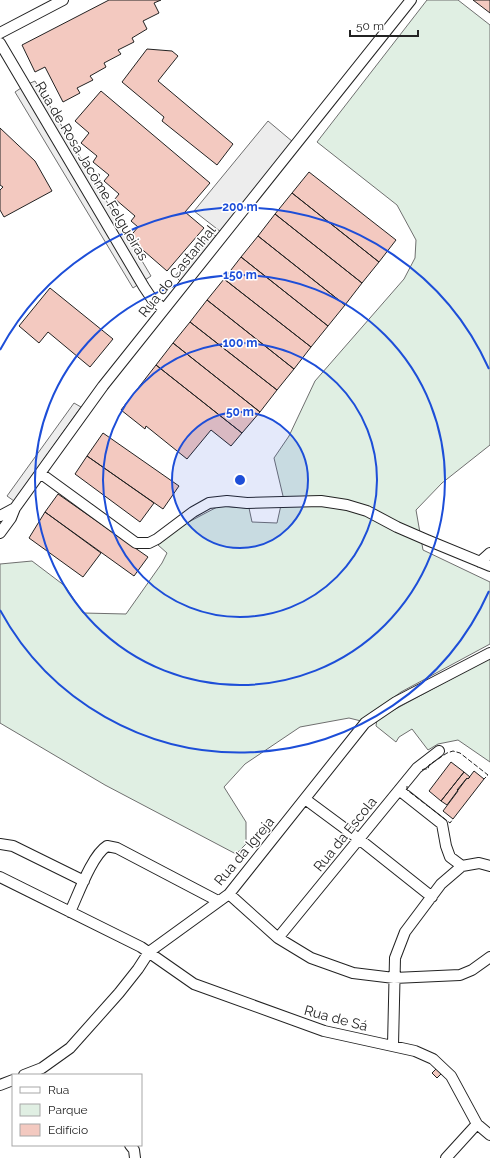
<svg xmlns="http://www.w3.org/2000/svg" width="490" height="1158" font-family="Raleway,sans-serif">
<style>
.green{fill:#e0efe3;stroke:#6f6f6f}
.parking{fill:#ededed;stroke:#6f6f6f}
.building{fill:#f3c9c0;stroke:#222}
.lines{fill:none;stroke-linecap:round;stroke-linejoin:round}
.minor-casing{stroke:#222;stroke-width:12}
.minor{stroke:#fff;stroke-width:10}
.fence{stroke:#222;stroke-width:1;stroke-dasharray:5 2;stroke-linecap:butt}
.ring{fill:none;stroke:#1d4ed8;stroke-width:2}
.labels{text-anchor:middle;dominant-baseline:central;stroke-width:3;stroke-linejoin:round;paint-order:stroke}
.street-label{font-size:14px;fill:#222;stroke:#fff}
.centre{fill:#1d4ed8;stroke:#fff;stroke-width:2}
.ring-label{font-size:12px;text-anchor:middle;font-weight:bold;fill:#1d4ed8;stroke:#fff;stroke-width:3;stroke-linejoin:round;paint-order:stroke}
</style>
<rect width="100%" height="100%" fill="#fff"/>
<path class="green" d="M427,0h31l32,25v420l-48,38 -26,27 7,40 67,32v62l-89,48 -40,29 -12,-3 -49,9 -55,37 -21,23 22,35v22l-10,10 -131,-69 -105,-62v-159l32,-3 33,25 18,27 43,1 36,-51 5,-10 -9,-8 23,-19 38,-20 30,2 3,14 25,1 6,-27 -9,-38 15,-22 26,-55 89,-102 11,-21 1,-18 -19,-35 -80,-63z
M490,658v104l-32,-22 -20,4 -10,6 -16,-21 -13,8 -3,5 -20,-16 1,-7z"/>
<path class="parking" d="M35,81l116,195 -6,4 -117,-196z
M21,88l118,196 -6,4 -118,-196z
M268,121l25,21 -72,90 -27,-21z
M211,233l5,3 -35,46 -6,-6z
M74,403l7,4 -67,94 -7,-5z"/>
<path class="building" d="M109,0h52l-7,3 5,10 -16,8 4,8 -15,9 2,4 -16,8 3,4 -17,9 2,4 -16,9 3,4 -16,8 3,5 -17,9 -18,-35 -10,5 -13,-27z
M473,0h17v13z
M147,49l25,2 6,5 -20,25 75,63 -16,21 -55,-44 2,-4 -42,-35z
M101,91l109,92 -25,29 19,16 -37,43 -38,-33 9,-11 -7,-6 4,-5 -20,-17 4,-5 -15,-13 5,-6 -16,-13 4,-6 -16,-13 8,-10 -14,-12z
M0,128l35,33 17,30 -48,26 -4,-7v-20l3,-3 -3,-2z
M309,172l87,68 -17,22 -87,-69z
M292,193l87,69 -17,21 -87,-69z
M275,214l87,69 -17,22 -87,-69z
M258,236l87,69 -17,21 -87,-69z
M241,257l87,69 -17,21 -87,-68z
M224,279l87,68 -17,22 -87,-69z
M50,288l63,51 -23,28 -42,-35 -9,11 -20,-17z
M207,300l87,69 -17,21 -87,-68z
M190,322l87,68 -17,22 -87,-69z
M173,343l87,69 -18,21 -86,-68z
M156,365l86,68 -11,13 -20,-16 -24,29 -41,-33 -1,3 -24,-19z
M103,433l76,53 -16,23 -76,-53z
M87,456l67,47 -14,19 -65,-48z
M58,494l90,63 -14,19 -89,-64z
M45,512l56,41 -18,24 -54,-39z
M451,762l13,10 -23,29 -12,-10z
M474,771l10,8 -31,40 -10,-8 15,-20 -1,-1 10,-12 1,1z
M464,772l6,5 -2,2 -1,-1 -20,27 -6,-4z
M436,1069l5,5 -4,4 -5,-5z"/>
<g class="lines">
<g class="minor-casing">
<path id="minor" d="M0,33l63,-33
M0,43l144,244 8,12 12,10
M40,473l96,70h13l8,-4 36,-27 16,-9 18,-2 20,2 74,-2 26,4 20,6 30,16 30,13 63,26
M0,516l15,-8
M0,533l11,-15 4,-10 88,-122 308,-386
M480,562l10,-9
M399,790l43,34 4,22 4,11 12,9 17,-3 11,3
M305,799l54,40 73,58
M0,844l13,2 71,35
M0,877l141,70 53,37 130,47 91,20 18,8 18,17 26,48 13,11
M229,894l49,44 33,20 42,15 41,5 66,-3 12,-5 18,-13
M70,912c8,-17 22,-57 37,-66l10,2 101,53
M278,938l139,-170 22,-17
M393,1045l2,-87 10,-26 36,-48 21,-18
M24,1075l18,-7 28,-20 49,-55 19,-24 11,-17 80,-58 136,-171 31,-21 94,-49
M0,1085l13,-5
M130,1145l4,5 1,8
M446,1158l31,-34"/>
</g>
<use href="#minor" class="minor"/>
<path class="fence" d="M422,770l2,-1h4l1,-4 18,-12 6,-2 7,2 28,22 -4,4
M407,786v4l43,33 3,-4"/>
</g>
<circle cx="240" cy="480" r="68" fill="#1d4ed8" fill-opacity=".12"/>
<g class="ring">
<circle cx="240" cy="480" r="68"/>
<circle cx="240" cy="480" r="137"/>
<circle cx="240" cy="480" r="205"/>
<path d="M489 591A273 273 0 0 1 0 610M0 350A273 273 0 0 1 489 369"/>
</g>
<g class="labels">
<g class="street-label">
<text transform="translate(92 171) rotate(59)">Rua de Rosa Jacôme Felgueiras</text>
<text transform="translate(177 271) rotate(-51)">Rua do Castanhal</text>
<text transform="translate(345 834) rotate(-51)">Rua da Escola</text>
<text transform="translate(244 851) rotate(-50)">Rua da Igreja</text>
<text transform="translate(336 1018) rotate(15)">Rua de Sá</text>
</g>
</g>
<circle cx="240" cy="480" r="6" class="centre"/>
<g class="ring-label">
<text x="240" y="211">200 m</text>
<text x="240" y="279">150 m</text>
<text x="240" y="347">100 m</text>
<text x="240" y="416">50 m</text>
</g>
<rect x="12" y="1074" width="130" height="72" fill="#ffffff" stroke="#a7a7a7"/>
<rect x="20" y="1087" width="20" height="6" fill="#ffffff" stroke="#a7a7a7"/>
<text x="48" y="1094" font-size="12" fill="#222222">Rua</text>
<rect x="20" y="1104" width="20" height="12" fill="#e0efe3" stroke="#a7a7a7"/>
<text x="48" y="1114" font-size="12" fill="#222222">Parque</text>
<rect x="20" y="1124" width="20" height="12" fill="#f3c9c0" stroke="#a7a7a7"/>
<text x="48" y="1134" font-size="12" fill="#222222">Edifício</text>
<path d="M350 30v6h68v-6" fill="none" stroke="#222222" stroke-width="2"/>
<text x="356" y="30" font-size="12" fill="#222222" stroke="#ffffff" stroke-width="3" paint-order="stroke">50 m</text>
</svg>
